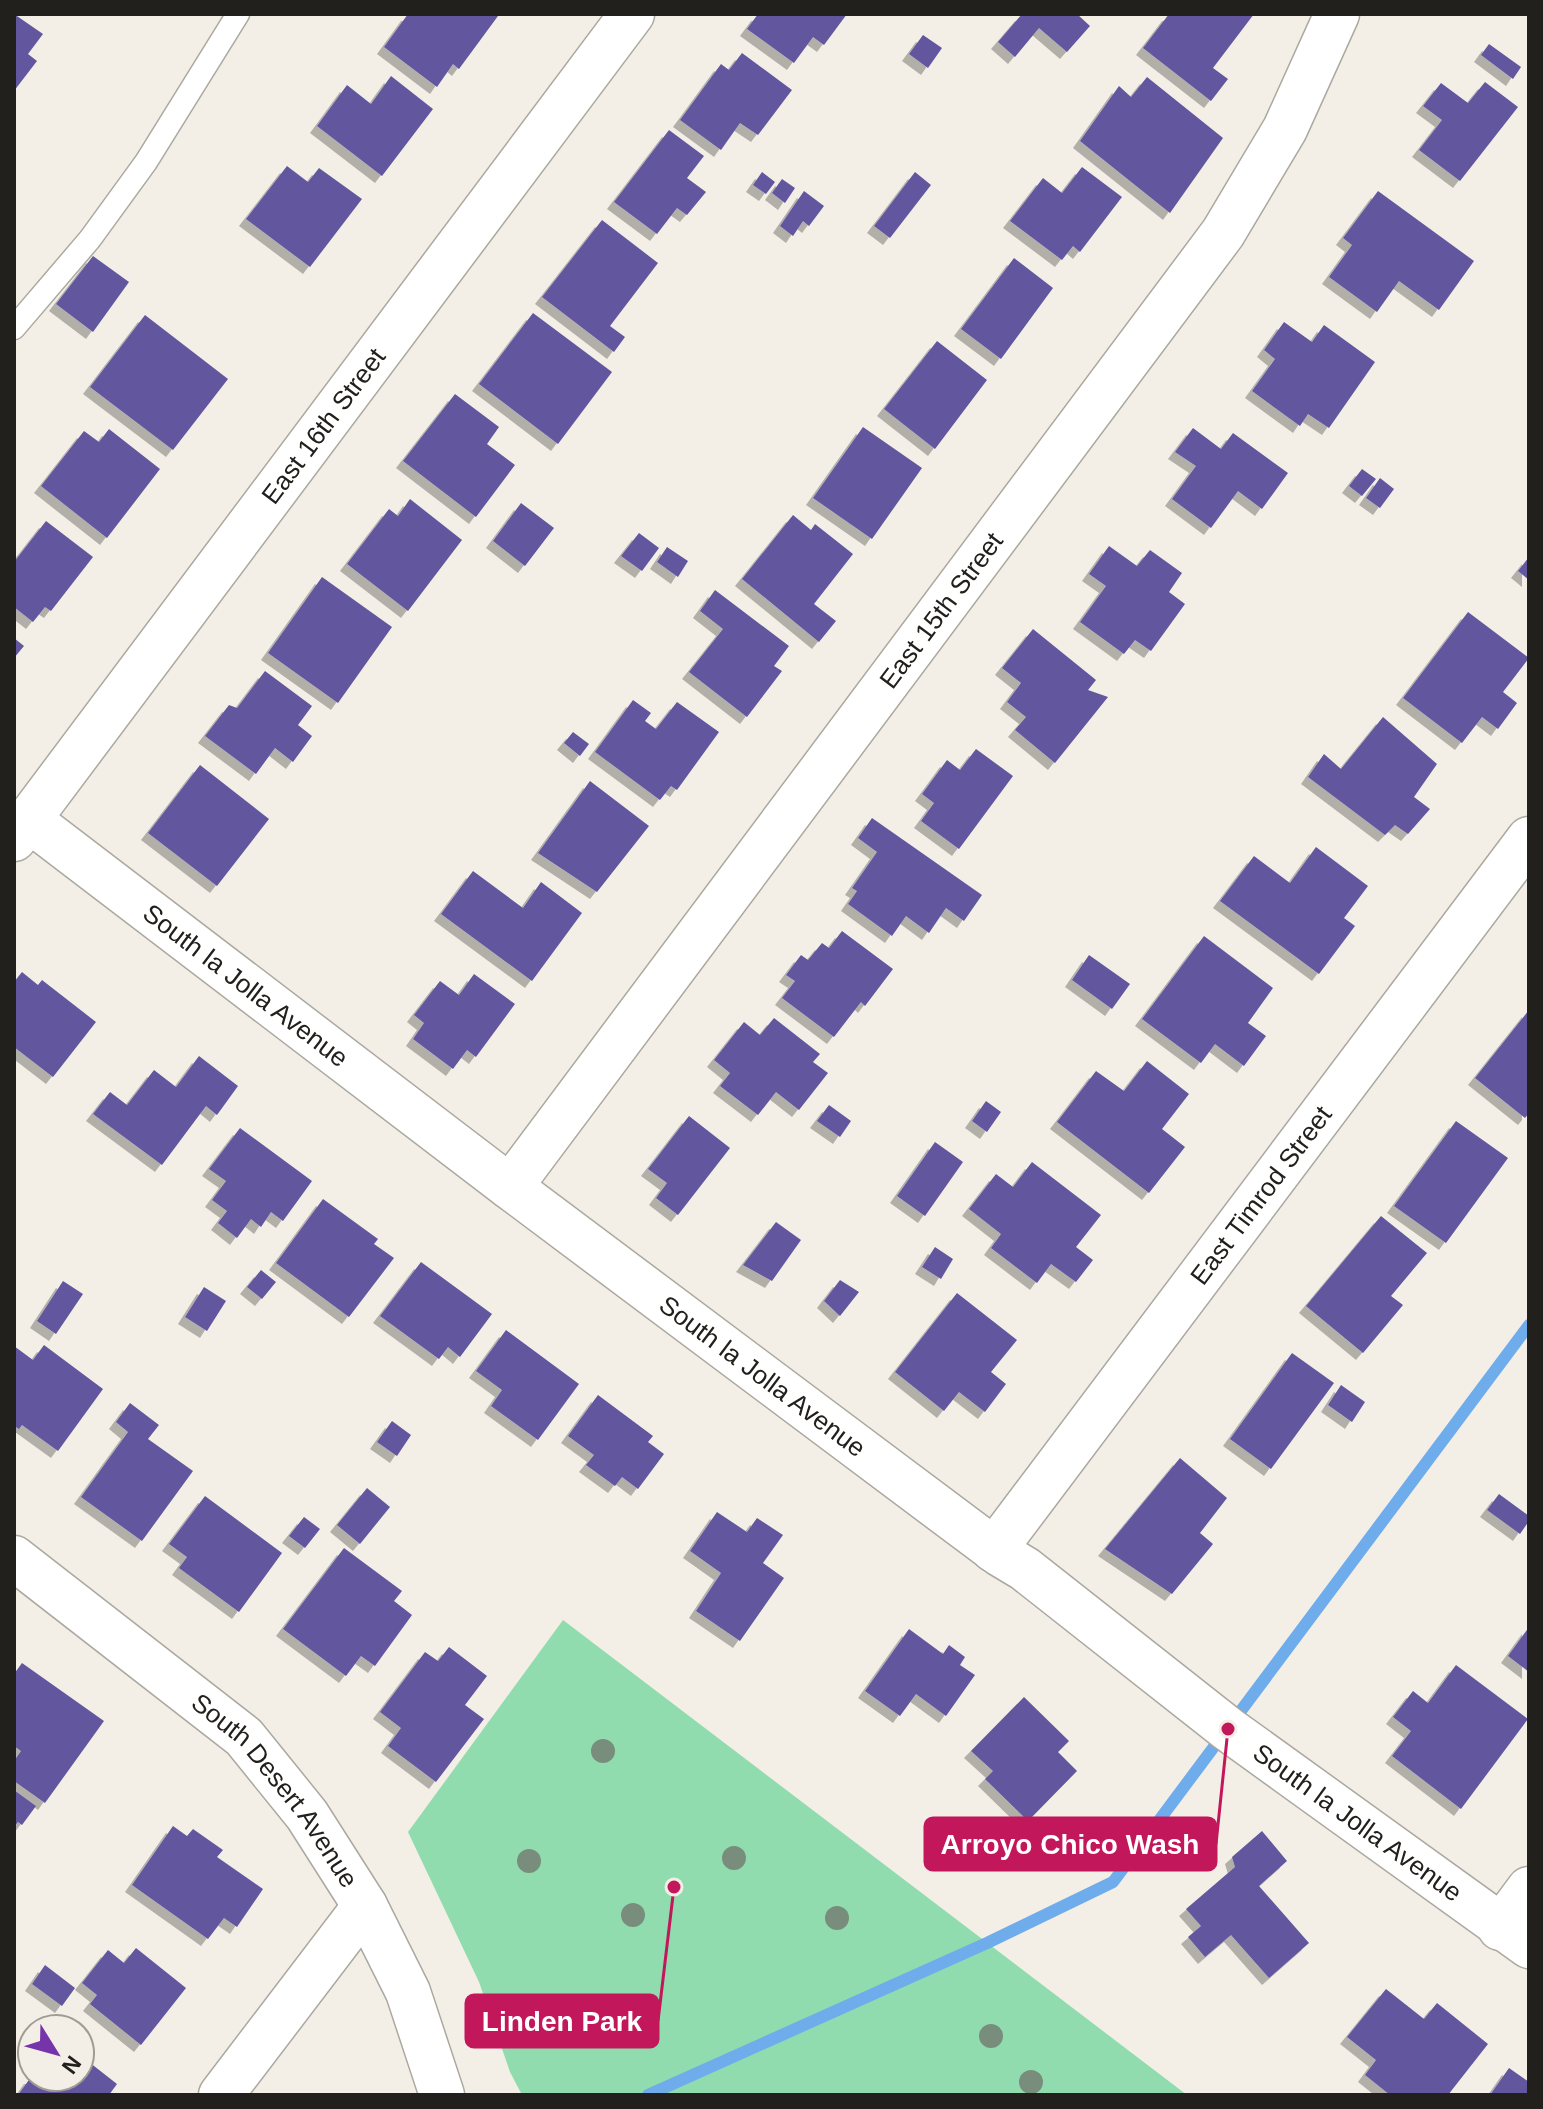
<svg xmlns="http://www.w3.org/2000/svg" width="1543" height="2109" font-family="Helvetica,sans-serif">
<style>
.green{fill:#90dcaf}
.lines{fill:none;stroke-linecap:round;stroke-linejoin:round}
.stream{stroke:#6facec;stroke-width:12}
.building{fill:#62579f;filter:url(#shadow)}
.service-casing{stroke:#aba89f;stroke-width:25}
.minor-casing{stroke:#aba89f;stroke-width:47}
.service{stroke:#fff;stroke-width:22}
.minor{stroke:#fff;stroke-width:44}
.tree{fill:#798d7d}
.labels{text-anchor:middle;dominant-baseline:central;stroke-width:8;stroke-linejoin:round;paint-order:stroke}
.street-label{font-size:26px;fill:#22201d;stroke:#f3efe6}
.leader{fill:none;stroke:#c2185b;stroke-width:3}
.callout-dot{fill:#c2185b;stroke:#f3efe6;stroke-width:3}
.callout{fill:#c2185b;stroke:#c2185b;stroke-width:3}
.callout-label{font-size:28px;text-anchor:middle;font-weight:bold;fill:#fff}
</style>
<defs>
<filter id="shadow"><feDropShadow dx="-7" dy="7" stdDeviation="0" flood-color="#0004"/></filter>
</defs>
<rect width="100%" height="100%" fill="#f3efe6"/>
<path class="green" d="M563,1620l624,475h-665l-12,-23 -31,-90 -71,-150z"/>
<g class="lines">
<path class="stream" d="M648,2095l339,-152 126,-61 416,-557"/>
</g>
<path class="building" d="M14,14l29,20 -15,20 9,7 -23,30z
M408,14h88l2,2 -39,53 -6,-5 -16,23 -53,-40z
M758,14h89l-23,31 -11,-8 -19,26 -47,-34z
M1022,14h55l13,12 -23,26 -28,-24 -24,29 -17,-15z
M1169,14h85l-41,54 15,11 -17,22 -68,-53z
M923,35l19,13 -14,20 -19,-14z
M1489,44l32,23 -8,12 -32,-24z
M742,53l50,37 -34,45 -18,-12 -19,27 -41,-30 41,-56 8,6z
M391,76l42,33 -51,67 -65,-50 30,-41 24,19z
M1147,77l76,61 -53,75 -90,-72 39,-55 12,11z
M1485,82l33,25 -58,74 -41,-31 23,-30 -19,-14 18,-23 27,20z
M669,130l35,26 -17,22 19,14 -19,23 -10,-7 -20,26 -43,-32z
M287,166l21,16 11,-14 43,31 -52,68 -64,-48z
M1082,167l40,30 -42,55 -7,-6 -11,14 -52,-39 33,-43 19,15z
M762,172l13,10 -9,12 -13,-9z
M915,172l16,13 -41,53 -16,-12z
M782,179l13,9 -10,15 -13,-10z
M804,191l20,15 -15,20 -6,-5 -10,15 -13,-10z
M1378,191l96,70 -35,49 -40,-29 -22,31 -48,-35 23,-32 -9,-7z
M602,220l56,43 -48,63 15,11 -11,15 -72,-55z
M93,256l36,26 -36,50 -37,-28z
M1014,258l39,30 -52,71 -40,-30z
M533,313l79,59 -54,72 -79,-60z
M145,315l83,64 -55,71 -83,-63z
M1284,322l28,20 12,-17 51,37 -46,66 -21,-14 -8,12 -48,-35 23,-32 -11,-9z
M937,341l50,39 -52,69 -51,-40z
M455,394l44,33 -12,17 28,21 -39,52 -73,-56z
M863,427l59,41 -50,71 -59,-41z
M1193,428l28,21 12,-16 55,40 -26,36 -24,-18 -27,37 -39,-29 24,-33 -21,-14z
M109,429l51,40 -53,69 -66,-52 43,-55 15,11z
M1362,469l14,10 -14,17 -13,-10z
M1380,478l14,11 -14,19 -14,-10z
M410,499l52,41 -54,71 -61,-47 42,-55 9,7z
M521,503l33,25 -29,38 -32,-25z
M793,515l18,15 4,-6 38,30 -39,50 22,17 -17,21 -77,-63z
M46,521l47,36 -42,54 -6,-4 -12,15 -19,-15v-45z
M639,533l20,15 -17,23 -21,-15z
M1109,546l28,20 13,-16 32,23 -13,19 16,12 -34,47 -16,-11 -11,14 -44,-32 26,-36 -17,-12z
M667,547l21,14 -10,16 -21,-15z
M1529,557v23l-11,-9z
M322,577l70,50 -54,76 -70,-50z
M715,590l74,56 -15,20 8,5 -35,46 -58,-45 34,-43 -23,-18z
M1468,612l61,46 -26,34 14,11 -19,26 -16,-12 -20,26 -59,-45z
M1033,629l63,51 -8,10 20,7 -53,66 -40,-33 11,-13 -19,-15 14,-19 -19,-15z
M14,638l10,8 -10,12z
M265,671l47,35 -14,19 14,11 -19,26 -18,-14 -19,26 -51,-38 24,-31 8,3z
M633,700l18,13 -6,8 11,8 21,-27 42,30 -42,58 -6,-4 -11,14 -65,-48z
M1383,717l54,47 -23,33 16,12 -22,25 -13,-9 -10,10 -77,-58 16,-23 17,15z
M573,732l16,12 -9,12 -16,-13z
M976,749l37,27 -54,73 -38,-28 13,-18 -12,-9 25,-34 13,10z
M200,765l69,54 -52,67 -69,-53z
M590,781l59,45 -52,66 -59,-39z
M872,818l110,77 -18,26 -18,-13 -17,25 -23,-17 -14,20 -44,-32 9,-13 -5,-3 25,-36 -19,-14z
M1316,847l52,39 -24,32 11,8 -36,48 -99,-73 34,-45 36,27z
M473,871l50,37 18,-26 41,31 -50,68 -91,-67z
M842,931l51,38 -28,37 -4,-4 -27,35 -52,-39 13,-17 -9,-6 15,-20 7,5 14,-17 7,5z
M1204,936l69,52 -25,35 18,13 -22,30 -29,-22 -14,19 -59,-44z
M1089,955l41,29 -18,25 -40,-29z
M22,972l16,13 4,-5 54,42 -43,55 -39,-30v-65z
M474,974l41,30 -39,53 -9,-7 -14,19 -40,-30 11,-16 -10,-8 26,-34 19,14z
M1529,1010v103l-4,5 -50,-40z
M774,1018l46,36 -7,8 15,11 -29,37 -23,-18 -18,23 -38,-29 10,-13 -16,-13 30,-38 16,13z
M199,1056l39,30 -21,29 -11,-9 -44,59 -69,-51 17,-22 17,13 27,-35 22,17z
M1147,1061l42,33 -27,35 23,18 -36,46 -92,-71 39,-51 28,20z
M986,1101l15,11 -14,20 -15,-11z
M829,1105l22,16 -11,16 -23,-16z
M689,1116l41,32 -52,67 -22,-17 11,-15 -19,-14z
M1456,1121l52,37 -62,85 -52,-37z
M240,1128l72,53 -29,40 -12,-9 -10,15 -10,-8 -14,19 -19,-15 9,-12 -15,-11 14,-19 -17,-12z
M935,1142l28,20 -38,54 -28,-20z
M1032,1162l69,53 -25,32 17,13 -17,22 -25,-18 -14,19 -46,-35 10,-14 -32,-25 27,-35 17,13z
M323,1199l55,40 -4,5 20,14 -45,59 -73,-54z
M1381,1216l46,37 -36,43 12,9 -40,48 -57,-47z
M776,1222l25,18 -29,41 -29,-16z
M935,1247l18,12 -12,20 -19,-12z
M421,1262l71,52 -32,43 -12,-10 -9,12 -59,-43z
M261,1270l15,12 -14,17 -15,-12z
M840,1280l19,12 -19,24 -16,-15z
M63,1281l20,13 -27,40 -19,-13z
M204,1287l22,14 -19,30 -22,-14z
M957,1293l60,47 -26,32 15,12 -21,28 -26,-20 -15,19 -49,-39z
M506,1330l73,54 -41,56 -47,-34 11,-16 -26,-19z
M44,1345l59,44 -45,62 -36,-26 -3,4 -5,-3v-80l19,14z
M1292,1353l42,30 -63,86 -41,-30z
M1341,1385l24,17 -13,20 -24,-17z
M598,1395l55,41 -5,6 16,12 -26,35 -16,-12 -7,9 -29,-21 8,-10 -26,-19z
M130,1403l29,22 -11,14 45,32 -51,70 -61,-44 47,-65 -12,-10z
M392,1421l19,14 -14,21 -20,-14z
M1180,1458l47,40 -27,35 13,11 -41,50 -67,-45z
M367,1488l23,19 -30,37 -23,-19z
M1499,1494l30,22v5l-9,13 -33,-24z
M205,1496l77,57 -43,59 -60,-44 8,-11 -18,-13z
M717,1512l30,20 10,-14 26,17 -20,28 21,15 -44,63 -44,-30 25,-38 -31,-22z
M304,1517l16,12 -15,19 -16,-12z
M344,1548l58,43 -8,10 18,14 -37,51 -14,-10 -15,20 -63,-47z
M1529,1627v45l-21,-16z
M909,1629l34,25 6,-9 16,12 -5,8 15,10 -29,41 -30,-22 -16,22 -35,-25z
M449,1647l38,29 -22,29 19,14 -48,63 -48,-36 13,-18 -21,-16 45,-60 13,9z
M22,1663l82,58 -59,82 -31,-22v-20l7,-10 -7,-5v-72z
M1456,1665l72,54 -67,90 -69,-53 19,-25 -18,-14 20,-26 15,12z
M1024,1697l45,44 -11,11 19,19 -49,50 -43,-42 8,-8 -22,-20z
M14,1790l22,16 -14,19 -4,-3 -4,5z
M173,1826l14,10 6,-7 30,21 -6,7 46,32 -26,38 -13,-9 -16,21 -76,-54z
M1262,1831l25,30 -28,25 50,57 -40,35 -38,-43 -26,22 -17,-20 13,-11 -15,-17 49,-42 -3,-10z
M136,1948l50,40 -45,57 -51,-41 7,-9 -15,-12 26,-33 16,13z
M45,1965l30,23 -13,18 -30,-22z
M1386,1989l38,30 13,-16 51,41 -40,51h-58l-25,-20 11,-15 -29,-23z
M80,2055l37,29 -8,11h-91l13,-18h49z
M1509,2068l20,14v13h-39z"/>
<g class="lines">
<g class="service-casing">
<path id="service" d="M14,328l76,-89 56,-77 92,-148"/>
</g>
<g class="minor-casing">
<g id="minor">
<path id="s1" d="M28,819l482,368 490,367 25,15 203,160 301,217"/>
<path id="s2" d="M14,839l618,-825"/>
<path id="s3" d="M510,1187l713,-954 62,-104 52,-115"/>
<path id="s4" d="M994,1550l535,-711"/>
<path id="s5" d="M14,1558l230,179 63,78 58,91 43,86 34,103"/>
<path d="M1500,1928l29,-39"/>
<path d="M221,2095l144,-189"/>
</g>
</g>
<use href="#service" class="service"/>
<use href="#minor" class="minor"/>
</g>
<g class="tree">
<circle cx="603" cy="1751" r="12"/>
<circle cx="734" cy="1858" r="12"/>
<circle cx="529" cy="1861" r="12"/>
<circle cx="633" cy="1915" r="12"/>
<circle cx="837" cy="1918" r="12"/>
<circle cx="991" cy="2036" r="12"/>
<circle cx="1031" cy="2082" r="12"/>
</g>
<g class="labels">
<g class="street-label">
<text stroke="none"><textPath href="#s2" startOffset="516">East 16th Street</textPath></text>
<text stroke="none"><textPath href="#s3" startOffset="720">East 15th Street</textPath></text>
<text stroke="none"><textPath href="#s1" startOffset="274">South la Jolla Avenue</textPath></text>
<text stroke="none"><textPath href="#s4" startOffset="444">East Timrod Street</textPath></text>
<text stroke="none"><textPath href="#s1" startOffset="922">South la Jolla Avenue</textPath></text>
<text stroke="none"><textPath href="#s5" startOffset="352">South Desert Avenue</textPath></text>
<text stroke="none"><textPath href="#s1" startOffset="1666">South la Jolla Avenue</textPath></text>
</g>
</g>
<path class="leader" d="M1228 1729L1216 1844M674 1887L658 2021"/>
<g class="callout-dot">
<circle cx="1228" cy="1729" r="8"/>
<circle cx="674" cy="1887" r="8"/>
</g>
<g class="callout">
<rect x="925" y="1818" width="291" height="52" rx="8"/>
<rect x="466" y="1995" width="192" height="52" rx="8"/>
</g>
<g class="callout-label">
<text x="1070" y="1854">Arroyo Chico Wash</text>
<text x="562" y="2031">Linden Park</text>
</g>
<rect width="1543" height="2109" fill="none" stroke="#22201d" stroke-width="32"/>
<g transform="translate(56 2053) rotate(127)"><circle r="38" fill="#f3efe6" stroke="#9f9c96" stroke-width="2"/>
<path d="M0-6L14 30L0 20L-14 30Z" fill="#7534a9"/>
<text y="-12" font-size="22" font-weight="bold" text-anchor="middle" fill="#22201d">N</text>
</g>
</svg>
